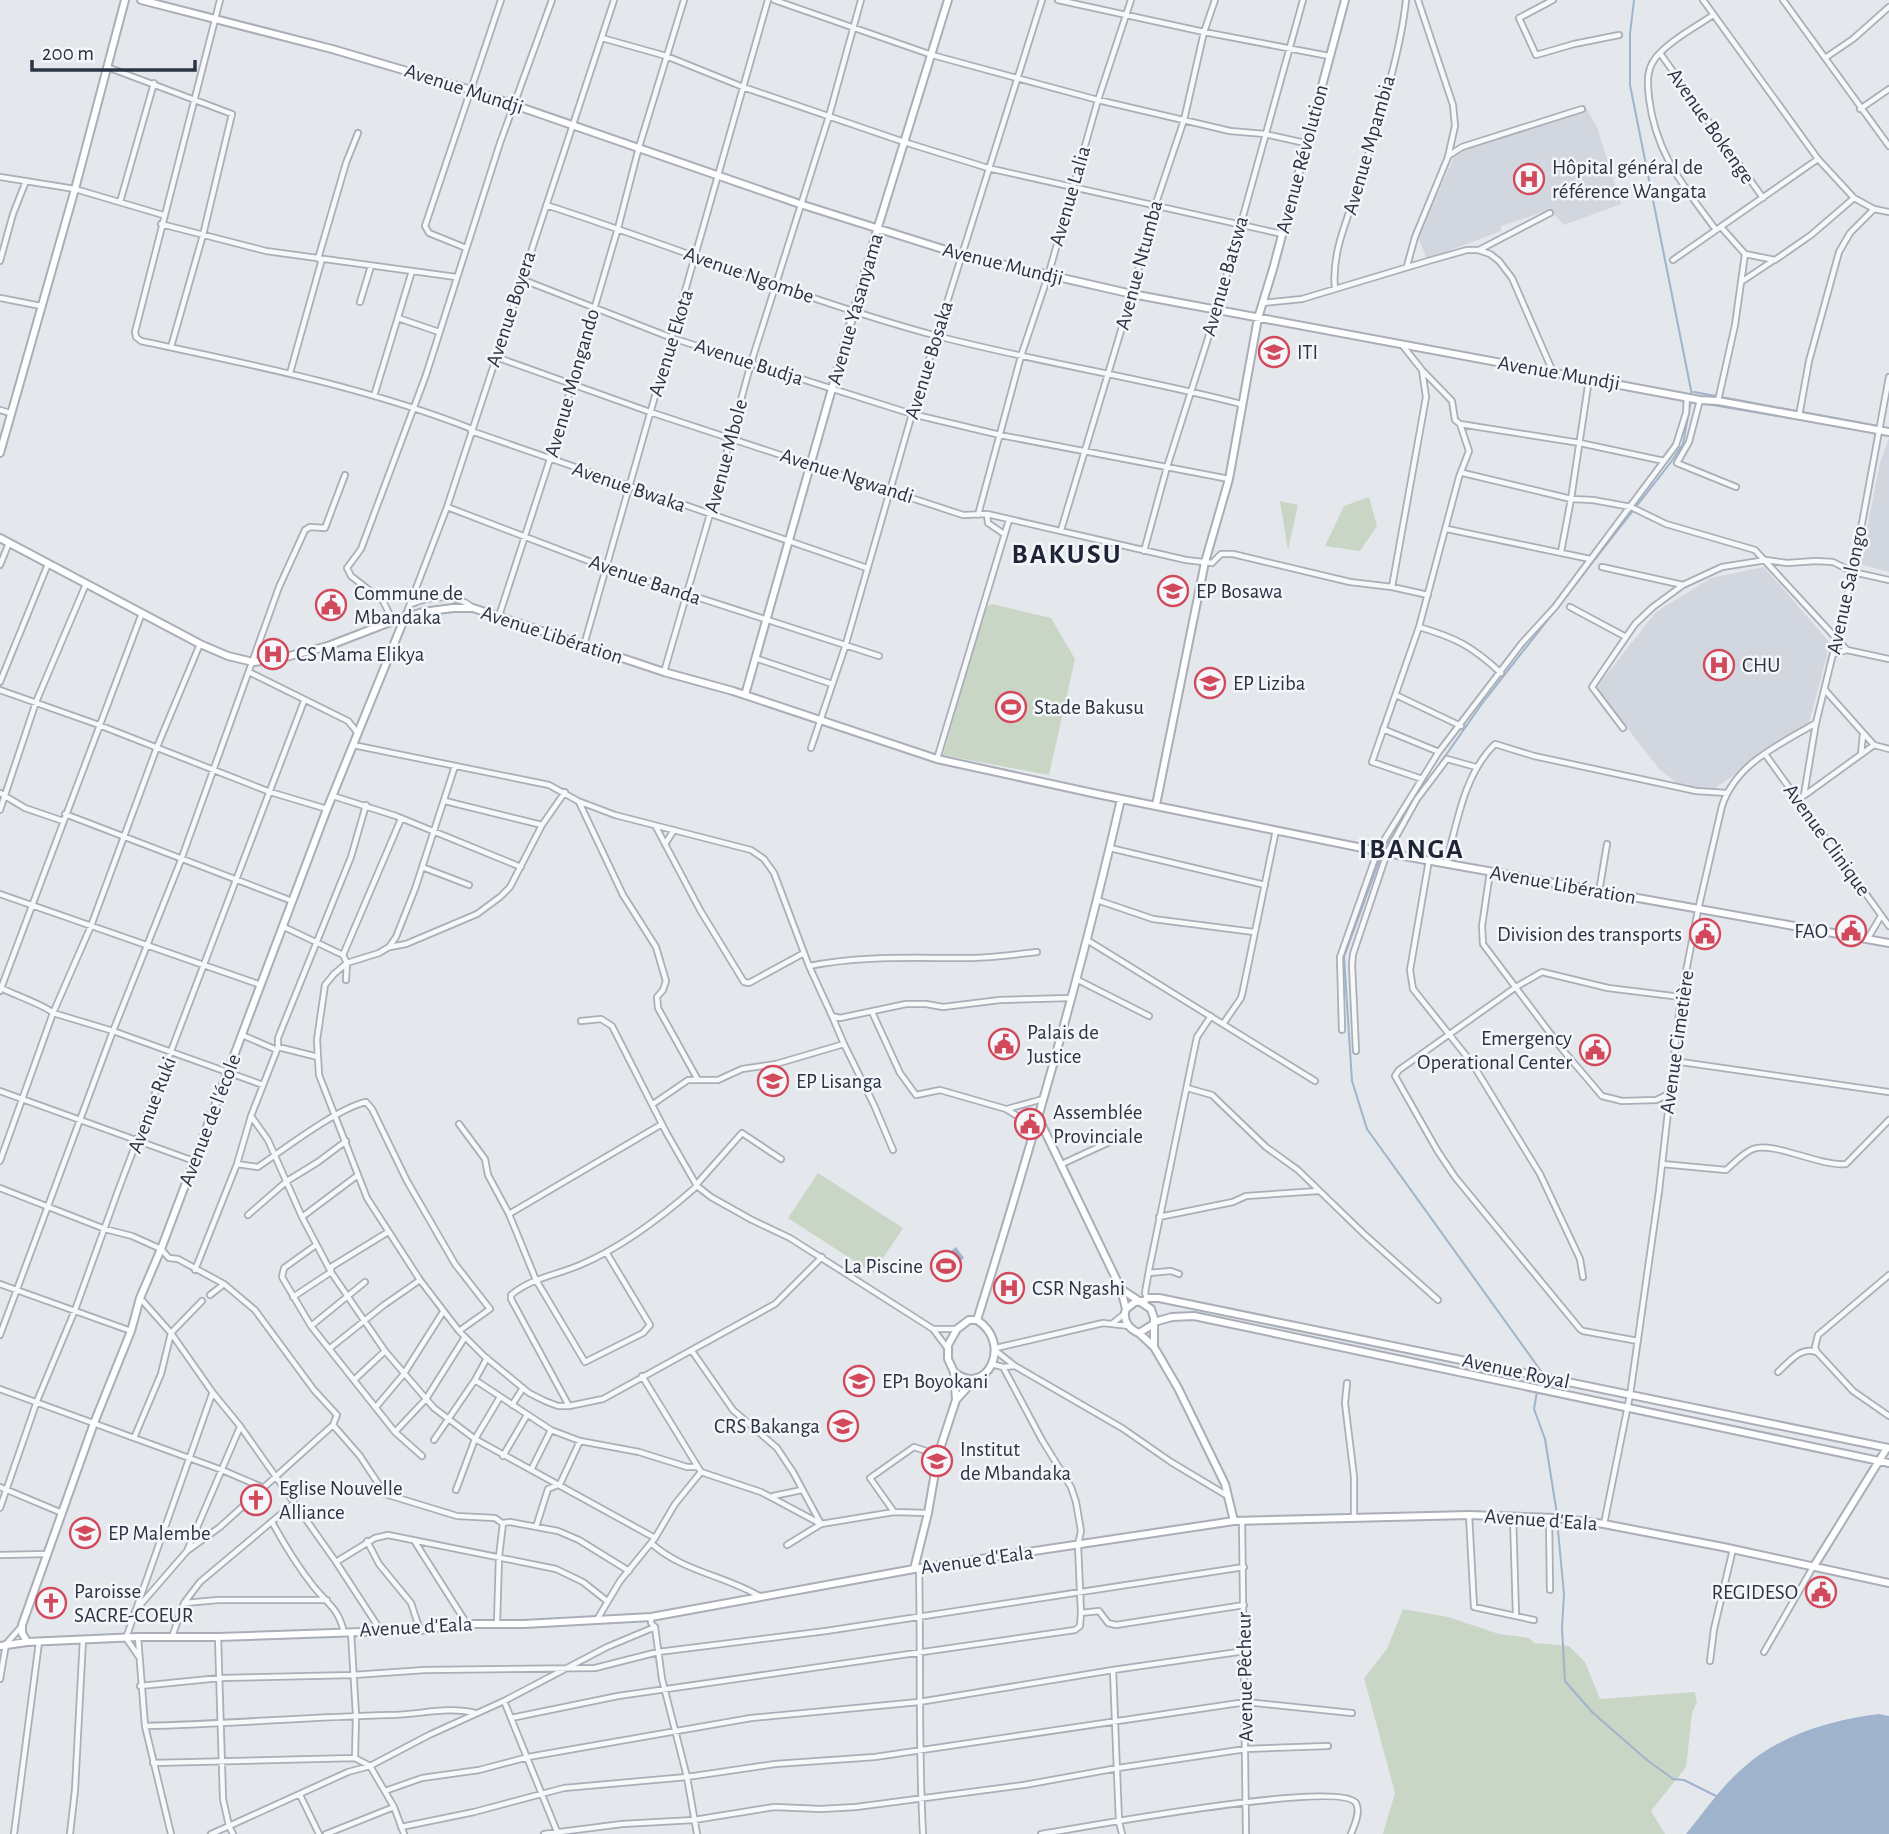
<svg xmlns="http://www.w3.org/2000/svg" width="1889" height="1834" font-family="'Alegreya Sans',sans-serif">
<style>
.built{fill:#d2d6de}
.green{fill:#c9d6c5}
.water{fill:#9fb4cc}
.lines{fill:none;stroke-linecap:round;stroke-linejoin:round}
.stream{stroke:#9fb4cc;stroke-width:2}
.street-casing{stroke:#a9aeb7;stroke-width:8}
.secondary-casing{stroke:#a9aeb7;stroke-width:10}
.street{stroke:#f7f8fa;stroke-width:4.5}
.secondary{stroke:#fff;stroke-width:6}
.labels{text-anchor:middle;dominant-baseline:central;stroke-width:5;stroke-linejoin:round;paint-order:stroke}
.street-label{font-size:21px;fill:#2b3445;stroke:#f4f6f9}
.poi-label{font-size:21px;fill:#2b3445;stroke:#f4f6f9;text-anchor:start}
.district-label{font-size:28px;font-weight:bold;letter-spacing:2px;fill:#1d2536;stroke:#f4f6f9}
</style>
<rect width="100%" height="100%" fill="#e4e7ec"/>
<path class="built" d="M1585,106l12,21 24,77 -57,21 -14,-15 -49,16v5l-74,28 -9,-22 37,-82 22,-14z
M1889,438v134l-29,-8 20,-101z
M1764,567l66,76 -21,80 -98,68 -31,-6 -20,-15 -64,-82 60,-76 55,-34z"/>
<path class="green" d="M1369,497l8,29 -17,25 -35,-5 19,-40z
M1280,501l18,4 -10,45z
M992,604l59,14 24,41 -26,116 -106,-20 42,-147z
M818,1173l85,55 -30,45 -85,-55z
M1403,1609l45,8 51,17 30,4 5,5 35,3 16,16 15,37 95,-7 2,10 -5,11 -6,54 -35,44 14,23h-282l12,-41 -31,-115 23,-29z"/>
<path class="water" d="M956,1247l8,11 -19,16 -2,-1 -11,-15 4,-5 8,4z
M1879,1714l10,2v118h-203c18,-22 35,-47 57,-66 36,-33 88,-48 136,-54z"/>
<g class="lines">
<path class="stream" d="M1634,0l-4,34v51l62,310
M1694,392l22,4
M1721,397l157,29
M1707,404l182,31
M1432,775l49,-70 190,-243 12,-18 8,-44
M1385,848l23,-36
M1382,853l-38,104 8,124 15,48 174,242 -1,3
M1539,1380l-5,29 11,30 12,75
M1557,1520l7,74 -2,34 3,53 27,31 55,48 26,19 11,1 32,16"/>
<g class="street-casing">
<path id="street" d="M220,0l-85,332 1,5 5,4c112,24 224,46 331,88
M774,0l158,55 166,45 132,31 35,3 40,9
M1058,0l146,32 125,24
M1553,0l-34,18 17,37 38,-11 45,-9
M1703,0l115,159 36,39 20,11 15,3
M1783,0l106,146
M1713,15c-17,12 -39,23 -53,38 -14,13 -13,28 -11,45 7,57 35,88 67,132
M602,38l64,18 77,31 161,55 84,26 294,66
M1660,53l103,145
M1825,58l28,-19 36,-32
M107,67l125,47 -29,121 -32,112
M1860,109l29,-20
M1448,156l14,-9 120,-38
M0,177l75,12 88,26
M120,202l34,-119
M546,205c131,42 258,95 391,131 100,26 204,42 304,68
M161,224l105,27 190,26
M1721,227l24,27 30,6 36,-25 43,-37
M466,248l-37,-15 -4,-7 76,-226
M1479,250l71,-37
M318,259l28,-96 12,-30
M1673,260l145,-101
M0,261l13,-47 13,-33
M1407,266l8,-29 33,-80 7,-31 -2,-21 -35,-105
M521,279l151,59 240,76 88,21 229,44
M1741,282l33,-22
M1335,289c-4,-36 13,-71 24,-105 17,-56 41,-126 47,-184
M0,298l41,8
M360,302l11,-36
M1263,303l39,-4 126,-38 39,-11h11l12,4 9,7 13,17 41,94
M398,318l41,14
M496,357l154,55 313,103 24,-1 199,46 26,3 9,-9h12l117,28 42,5 36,8
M290,373l32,-114
M374,396l38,-125
M1700,400l-11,42 -12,21 59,24
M1718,401l17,-76 10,-71
M0,410l10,3
M1799,416l10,-55 30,-109 11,-19 24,-24
M1460,424l120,19 84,18
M471,431l396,137
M1463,473l108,26 22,1 38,7 35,17 89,26 92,100
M447,507l160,61 272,88
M987,514l1,9 16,11
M978,515l43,-159 27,-80 50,-176 33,-100
M1447,529l143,30
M1061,530l71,-236 23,-88 29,-86 20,-88 11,-32
M1144,551l23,-84 50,-157 86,-310
M1561,552l10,-53 18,-120
M0,565l9,-22
M1602,567l81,18
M1392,587l34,-190 -4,-27 -19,-24
M411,604c20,-8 44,-11 61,3
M1570,607l56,30
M499,616l51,-157 68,-231 21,-81 45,-147
M405,617l42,-110 167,-507
M393,621l-10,-20 -32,-25 -4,-8 14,-19 65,-174 74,-232 52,-143
M1419,627c37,11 53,19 82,46
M584,645l184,-645
M1833,654l14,-4 42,9
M755,658l77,26
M249,672l99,49 9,11
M664,672l46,-158 41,-151 78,-247 32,-116
M0,682l48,-118
M0,690l99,35 171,67 57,17
M1825,690l49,55 15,4
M1396,695l65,31
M1623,728l-31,-41 43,-63 18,-17 30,-22 39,-18 44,-7 21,3 29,-2 17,1 20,10 36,8
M1383,729l56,23
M353,745l196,40 29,16 37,14 136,35 13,9 10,14 35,93 23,50 8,2 66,-14h20l17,3 57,-7 70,-2
M811,748l34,-101 67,-233 130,-414
M1765,754l124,172
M1861,754l2,-20
M937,759l72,-239
M455,766l-40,123 -19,48 -7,10 -10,6 -32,10 -13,11 -9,11 -8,55 2,35 48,123 53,82 39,51 25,25 45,37 16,8 13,5h11l34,-7 172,-95 47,-47
M1422,779l-50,-17 47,-135 40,-150 10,-26 -9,-27 -5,-4 -3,-19 -30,-31
M0,793l25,15 38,13
M1805,795l69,-50
M333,796l63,20 125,51
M1799,800l5,-5 12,-72 37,-151 36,-195
M445,801l97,24
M579,802l44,93 33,52 10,34 -3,9 -6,7 1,11 40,72
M0,810l36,-108 50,-118
M65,814l227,87
M656,827l44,83 44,72 5,1 55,-30
M665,844l9,-14
M1110,848l155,37
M1429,860l-19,110 3,19 59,74 68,111 40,85 3,18
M1446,864c11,-41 18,-90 49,-120l39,12 162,35 31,2
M422,867l47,18
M1490,872l-8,54 1,18 79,105 40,47 20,5 34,-1 13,-6
M1599,892l8,-48
M0,894l261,91
M1097,900l56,19 101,13
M284,927l59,28 4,8 -1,17
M1868,938l13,-22
M1087,940l228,141
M390,947l16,-3 71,-30 23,-17 10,-10 32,-62 23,-33
M343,955l58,-136
M809,966c48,-10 97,-8 147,-8 27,1 54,-3 81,-6
M1076,979l73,37
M1,988c11,6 46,18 52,25l60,18 150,54
M0,991l142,-378
M872,1012l28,61 16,22 24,-5 66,19 29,18
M581,1021l20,-2 11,7 54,106 31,54 14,11 41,23 38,18 143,91 15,20
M1223,1024l18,-26 2,-8 33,-160
M1342,1030l-2,-73 38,-107 60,-97 84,-110 33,-36 121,-162 10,-32 1,-16
M242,1035l35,15
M844,1044l30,61 19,45
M278,1047v-9l73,-181 15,-52
M1356,1051l-4,-86 1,-11 34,-101 30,-54 30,-40 29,8
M318,1057l-40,-10 -27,69 -14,48 21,3c26,-18 80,-59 108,-65l6,7 35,72 48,83 35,45 -31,22
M1674,1061l215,31
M1187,1088l25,7 54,52 32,23 67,65 73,65
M0,1091l194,70
M653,1104l35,-24h30l24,-11 34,-5 68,-20 -12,-28
M1007,1109l36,-10
M251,1116l17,24 34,77 29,55 54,79 49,57 41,31 180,99
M459,1124l26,35 3,16 21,39
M0,1161l53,-148 38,-87 66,-179 43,-103
M1062,1164l56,-26
M1662,1164l64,6c8,-7 17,-17 27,-21 20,-8 68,18 93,15l43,-44
M696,1185l46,-52 39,26
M0,1188l105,41 27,7 29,13 8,9 9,1 46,25 31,26 59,80 23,25 -4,10 -113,102 -33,24 -52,60
M248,1215l39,-34 31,-19 28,-21
M302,1217l56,-42
M1159,1217l74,-15 13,-6 72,-5
M316,1245l-32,23 -2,9 29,49 84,106 27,24
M606,1252l44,73 -7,8 -58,29 -49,-82 -27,-66 153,-90
M195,1270l42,-106
M1149,1273l22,-2 8,3
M1889,1275l-71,60 -3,12 2,5 36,39 36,25
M0,1284l131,47
M210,1295l14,-11
M293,1297l38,-25v-5l57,-35
M140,1298l31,35 42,60 27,33 96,136 45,69
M1147,1298l-2,-5 4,-23 45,-219 3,-14 14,-21
M1113,1323l11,-9
M311,1326l54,-44
M933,1329h24
M0,1335l113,-304 68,-171 98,-273 26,-57 5,-3 15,1 20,-53
M1638,1341l-55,-10 -3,-2 -125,-152 -18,-27 -42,-74 4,-6 117,-83 26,-15 66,16 73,9
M996,1348l107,-25 26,3
M329,1349l55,-44 36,-25
M692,1351l41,59 44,38 16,24 28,52 -34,21
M996,1351l19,15 107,62 49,34 55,33
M991,1364l12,3 12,-1
M1003,1367l39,73 29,47 5,15 5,29 -3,14 3,68
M1778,1372c11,-10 23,-26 38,-20
M642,1376l59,96 60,20 60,32 73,-12 34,1
M354,1380l31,-29
M475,1380l76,50 29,11 59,11 48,15h10
M1347,1383l-2,20 9,74v41
M0,1389l222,81 42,18
M512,1405l11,-17
M569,1406l-58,-107v-4c20,-17 46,-20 69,-30 43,-18 83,-49 117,-79
M376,1407l27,-32 40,-63
M333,1425l27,31 25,38 72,22 38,2 7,5
M395,1432l31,-33 39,-62
M134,1438l27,-64 10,-41 31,-32
M434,1440l41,-60 12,-22
M503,1456l24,-41
M531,1470l20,-40
M0,1487l62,26
M456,1490l19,-51 25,-42
M773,1496l29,-6
M0,1508l37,-107 38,-91 44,-122 185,-487
M894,1512l-24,-34 44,-31 24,8
M1469,1515l5,92 60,13
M1513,1516l3,99
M1549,1518l1,72
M1242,1520l4,314
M272,1522c12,22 26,45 42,65 14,17 24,21 30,45
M1604,1524l26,-129 29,-204 22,-194 17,-87 24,-104c14,-43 57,-61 94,-83
M536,1527l12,-38 12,-5 20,-43
M367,1541l12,23 32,39 9,27
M415,1542l52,82
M651,1543c32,29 73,32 110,54
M187,1551l53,-124
M0,1555l47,-1
M336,1562l39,-24 13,-3 168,34 27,13 24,19
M919,1568c2,89 -1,177 4,266
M185,1603l33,-3h109
M598,1618l22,-37 35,-43 20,-34 26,-32
M497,1623l2,-66 4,-34 7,-1 48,9 21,9 50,31
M655,1627l7,52 25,98 10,57
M351,1632l5,83 -1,43
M138,1637l7,89 26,108
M172,1637l12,-34 16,-21 94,-79
M1764,1652l49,-85
M139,1657l-13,-19 86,-244
M1710,1661l4,-32 19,-80
M1113,1670l6,152 3,12
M0,1679l6,-35 15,-17
M140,1686l80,-8 133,-3 72,-5 170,-2 63,-16 168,-21 418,-64
M504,1701l54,133
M511,1718l107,-22 457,-66 5,-4 1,-13 18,-2 9,12 8,2 128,-20
M145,1726c82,-2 163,-9 245,-11 29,0 57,-9 85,-2
M153,1763l202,-5 15,8 24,41 10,27
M385,1791l37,-13 57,-8 49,-13 223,-39 168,-16 194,-32 132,-19
M300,1795l19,39
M401,1827l73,-15 90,-24 123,-11 88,-13 100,-7 371,-55 106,11
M14,1834l25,-192
M70,1834l5,-44 8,-151
M211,1834l18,-8 -6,-27 -5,-162
M233,1834l-4,-8 119,-54 22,-6 59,-31 75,-34 103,-54 48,-20 -4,-4v-6
M326,1834l68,-27
M544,1834l78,-10 72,-4 80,-13 47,2 35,-2 168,-22 94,-17 128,-19 82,-3
M1041,1834c40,-6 298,-55 315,-31 5,9 -2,23 -5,31"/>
</g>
<g class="secondary-casing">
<path id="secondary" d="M141,0l191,49 139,41 329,114 162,51 170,39 568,106 18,1 171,31
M0,453l75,-264 50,-189
M0,538l200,106 28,12 25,6 25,-3 50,-13 65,-25 30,-9 30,-4h20l191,64 69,19 204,68 160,35 290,59 502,90
M745,695l132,-465 71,-230
M1156,805l49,-243 24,-83 29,-161 15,-49 72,-269
M1038,1117l83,172 5,20
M1121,1289l30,20 3,9v29
M1142,1301l-7,1 -9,7c-4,11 3,20 13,24l13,-8
M1144,1302l3,-4h12l730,150
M977,1320c54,-172 104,-346 144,-521
M1154,1322l18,-5 22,-1 695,147
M1139,1333l15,14 24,41 47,96 9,37
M956,1400l20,-22
M1814,1566l73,-118
M914,1569l14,-56 10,-58 18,-55 -2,-28 -6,-13v-14l9,-16 12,-9h8c37,24 9,78 -23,52
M27,1642l-5,-9v-8l72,-202 37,-92 9,-33 21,-49 166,-440 78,-192
M0,1646l27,-4 111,-5h80l202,-7 47,-6h57l127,-7 263,-48 320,-48 235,-6 87,3 48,6 119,23 166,36"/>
</g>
<use href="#street" class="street"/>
<use href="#secondary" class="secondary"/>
</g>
<defs>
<g id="hospital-ring" transform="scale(1.575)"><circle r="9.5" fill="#f4f6f9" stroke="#d1495b" stroke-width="1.5"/><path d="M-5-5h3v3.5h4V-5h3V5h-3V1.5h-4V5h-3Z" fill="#d1495b"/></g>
<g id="school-ring" transform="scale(1.575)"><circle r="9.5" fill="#f4f6f9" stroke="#d1495b" stroke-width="1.5"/><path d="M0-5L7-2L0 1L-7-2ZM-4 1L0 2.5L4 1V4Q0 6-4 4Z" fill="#d1495b"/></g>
<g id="civic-ring" transform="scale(1.575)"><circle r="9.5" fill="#f4f6f9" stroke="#d1495b" stroke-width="1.5"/><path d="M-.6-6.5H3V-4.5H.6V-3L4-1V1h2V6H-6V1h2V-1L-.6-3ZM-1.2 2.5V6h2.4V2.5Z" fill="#d1495b"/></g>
<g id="stadium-ring" transform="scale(1.575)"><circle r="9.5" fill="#f4f6f9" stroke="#d1495b" stroke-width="1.5"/><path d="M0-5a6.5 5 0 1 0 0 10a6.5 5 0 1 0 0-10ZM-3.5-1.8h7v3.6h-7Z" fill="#d1495b"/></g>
<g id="church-ring" transform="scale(1.575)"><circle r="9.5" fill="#f4f6f9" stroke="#d1495b" stroke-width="1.5"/><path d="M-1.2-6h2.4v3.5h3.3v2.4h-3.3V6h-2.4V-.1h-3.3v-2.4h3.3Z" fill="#d1495b"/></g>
</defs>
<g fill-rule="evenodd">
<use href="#hospital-ring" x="1529" y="179"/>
<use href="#school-ring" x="1274" y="352"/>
<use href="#school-ring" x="1173" y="591"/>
<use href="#civic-ring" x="331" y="605"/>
<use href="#hospital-ring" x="273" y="654"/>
<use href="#hospital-ring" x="1719" y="665"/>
<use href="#school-ring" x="1210" y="683"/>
<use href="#stadium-ring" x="1011" y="707"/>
<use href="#civic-ring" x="1851" y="931"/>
<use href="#civic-ring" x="1705" y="934"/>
<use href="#civic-ring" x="1004" y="1044"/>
<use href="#civic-ring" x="1595" y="1050"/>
<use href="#school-ring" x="773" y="1081"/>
<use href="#civic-ring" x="1030" y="1124"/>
<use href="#stadium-ring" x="946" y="1266"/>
<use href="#hospital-ring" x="1009" y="1288"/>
<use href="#school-ring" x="859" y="1381"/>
<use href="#school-ring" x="843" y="1426"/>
<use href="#school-ring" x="937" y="1461"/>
<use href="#church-ring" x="256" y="1500"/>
<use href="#school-ring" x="85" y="1533"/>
<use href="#civic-ring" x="1821" y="1592"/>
<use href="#church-ring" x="51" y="1603"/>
</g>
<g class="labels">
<g class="street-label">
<text transform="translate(464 89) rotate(18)">Avenue Mundji</text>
<text transform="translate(1711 126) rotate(55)">Avenue Bokenge</text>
<text transform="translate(1369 145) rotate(-74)">Avenue Mpambia</text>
<text transform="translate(1302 159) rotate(-75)">Avenue Révolution</text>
<text transform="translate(1070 196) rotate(-74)">Avenue Lalia</text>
<text transform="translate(1003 264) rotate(14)">Avenue Mundji</text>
<text transform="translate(1139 265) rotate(-75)">Avenue Ntumba</text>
<text transform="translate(749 275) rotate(19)">Avenue Ngombe</text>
<text transform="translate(1225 276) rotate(-74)">Avenue Batswa</text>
<text transform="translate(511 309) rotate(-72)">Avenue Boyera</text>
<text transform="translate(855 309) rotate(-74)">Avenue Yasanyama</text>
<text transform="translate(671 343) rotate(-73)">Avenue Ekota</text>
<text transform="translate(929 360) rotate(-73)">Avenue Bosaka</text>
<text transform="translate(749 362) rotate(18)">Avenue Budja</text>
<text transform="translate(1559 373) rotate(10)">Avenue Mundji</text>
<text transform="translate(572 383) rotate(-74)">Avenue Mongando</text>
<text transform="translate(726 456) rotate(-75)">Avenue Mbole</text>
<text transform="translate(847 476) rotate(18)">Avenue Ngwandi</text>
<text transform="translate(629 487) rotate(19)">Avenue Bwaka</text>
<text transform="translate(645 580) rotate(19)">Avenue Banda</text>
<text transform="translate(1847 590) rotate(-78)">Avenue Salongo</text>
<text transform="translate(552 635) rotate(18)">Avenue Libération</text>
<text transform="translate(1827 840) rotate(54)">Avenue Clinique</text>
<text transform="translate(1563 885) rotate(10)">Avenue Libération</text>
<text transform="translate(1677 1042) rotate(-82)">Avenue Cimetière</text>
<text transform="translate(152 1105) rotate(-69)">Avenue Ruki</text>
<text transform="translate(210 1120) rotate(-69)">Avenue de l'école</text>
<text transform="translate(1516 1371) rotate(12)">Avenue Royal</text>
<text transform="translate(1541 1520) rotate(4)">Avenue d'Eala</text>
<text transform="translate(977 1560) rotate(-8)">Avenue d'Eala</text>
<text transform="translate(416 1627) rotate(-3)">Avenue d'Eala</text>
<text transform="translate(1245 1677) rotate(-91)">Avenue Pêcheur</text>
</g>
<g class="poi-label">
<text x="1552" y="167">Hôpital général de<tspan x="1552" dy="24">référence Wangata</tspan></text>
<text x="1297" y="352">ITI</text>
<text x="1196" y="591">EP Bosawa</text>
<text x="354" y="593">Commune de<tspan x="354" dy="24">Mbandaka</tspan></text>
<text x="296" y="654">CS Mama Elikya</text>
<text x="1742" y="665">CHU</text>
<text x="1233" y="683">EP Liziba</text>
<text x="1034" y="707">Stade Bakusu</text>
<text x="1828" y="931" text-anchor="end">FAO</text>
<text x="1682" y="934" text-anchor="end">Division des transports</text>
<text x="1027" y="1032">Palais de<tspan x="1027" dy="24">Justice</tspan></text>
<text x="1572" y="1038" text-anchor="end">Emergency<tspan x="1572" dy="24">Operational Center</tspan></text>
<text x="796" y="1081">EP Lisanga</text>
<text x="1053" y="1112">Assemblée<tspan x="1053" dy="24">Provinciale</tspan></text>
<text x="923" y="1266" text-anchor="end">La Piscine</text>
<text x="1032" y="1288">CSR Ngashi</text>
<text x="882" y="1381">EP1 Boyokani</text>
<text x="820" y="1426" text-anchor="end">CRS Bakanga</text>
<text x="960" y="1449">Institut<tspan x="960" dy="24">de Mbandaka</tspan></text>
<text x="279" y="1488">Eglise Nouvelle<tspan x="279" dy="24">Alliance</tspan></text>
<text x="108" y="1533">EP Malembe</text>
<text x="74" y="1591">Paroisse<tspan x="74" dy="24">SACRE-COEUR</tspan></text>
<text x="1798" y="1592" text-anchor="end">REGIDESO</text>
</g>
<g class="district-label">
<text x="1067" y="555">BAKUSU</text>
<text x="1412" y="850">IBANGA</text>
</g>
</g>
<path d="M32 60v10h163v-10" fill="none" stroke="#2b3445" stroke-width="3.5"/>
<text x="42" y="60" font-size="21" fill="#2b3445" stroke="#f4f6f9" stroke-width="5" paint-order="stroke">200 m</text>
</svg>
